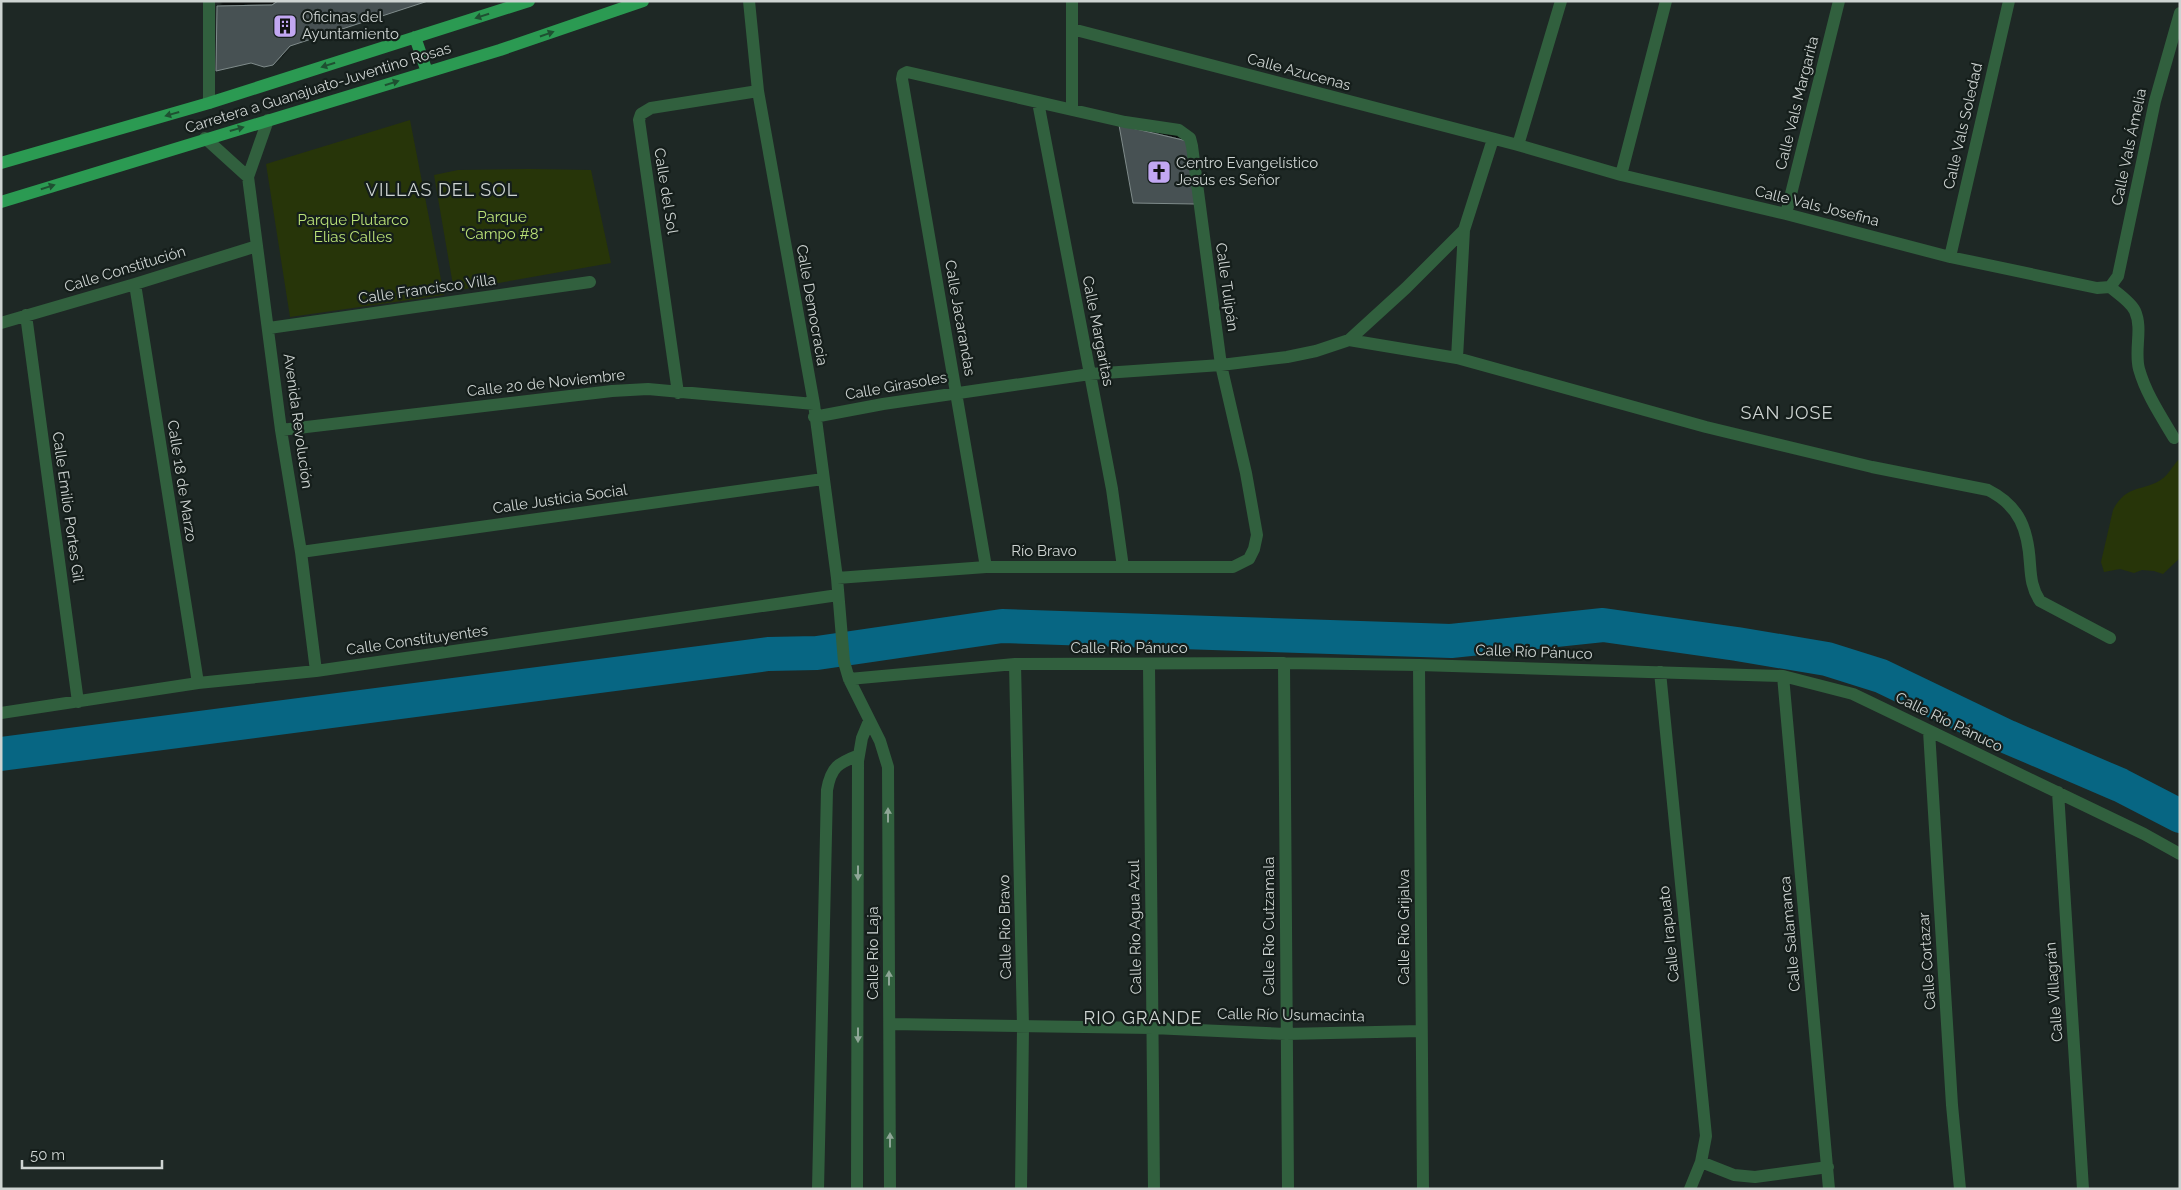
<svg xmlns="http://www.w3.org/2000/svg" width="2181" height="1190" font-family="Raleway,sans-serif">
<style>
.green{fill:#273509}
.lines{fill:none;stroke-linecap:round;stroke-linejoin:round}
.river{stroke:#076683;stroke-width:34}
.building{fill:#475152;stroke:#7f8b8b;filter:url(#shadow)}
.minor{stroke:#31603e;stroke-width:12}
.major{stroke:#2b9a52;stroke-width:12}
.oneway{fill:#1e5031}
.oneway2{fill:#8fa697}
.labels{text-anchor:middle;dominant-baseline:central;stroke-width:4.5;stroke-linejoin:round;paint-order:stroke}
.poi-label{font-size:15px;fill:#ced4d2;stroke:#151e1b;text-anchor:start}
.street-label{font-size:15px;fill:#ced4d2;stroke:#151e1b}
.park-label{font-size:15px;fill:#bae177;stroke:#151e1b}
.quarter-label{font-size:18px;letter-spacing:1px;fill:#ced4d2;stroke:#151e1b}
</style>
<defs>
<filter id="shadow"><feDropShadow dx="4.5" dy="-4.5" stdDeviation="1" flood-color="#0009"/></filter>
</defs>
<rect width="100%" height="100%" fill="#1e2825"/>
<path class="green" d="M410,120l34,175 -154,22 -24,-153z
M529,169l62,1 20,93 -157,28 -20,-116 24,-5z
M2178,460l2,1v97l-17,16 -9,-3 -12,-1 -8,3 -14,-4 -16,3 -3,-10 12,-52c14,-27 31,-18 49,-31 6,-4 11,-13 16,-19z"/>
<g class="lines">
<path class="river" d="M1,754l767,-100 49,-1 185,-27 449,15 152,-16 134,19 90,15 54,17 127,61 112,48 60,31"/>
</g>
<path class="building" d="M278,1h150l-138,45 -17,19 -9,2 -13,-4 -35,8 1,-65 55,-1z
M1119,125l68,16 8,63 -62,-1z"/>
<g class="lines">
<path class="minor" d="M749,1l9,90 56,313 23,174 7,84 5,17 31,62 8,26 2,422
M1072,1v109
M1072,29l446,116 103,30 165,39 164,43 147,31 13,-1
M1038,102l74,387 11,78
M209,103v-102
M268,120l-20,57 33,253 20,122 15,119
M205,138l43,39
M1518,145l43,-144
M1621,175l45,-174
M1786,214l53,-213
M1950,257l59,-256
M135,284l63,399
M2110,287l8,-11 37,-175 25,-88
M2110,287c7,6 21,15 25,24 8,18 -1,39 4,58 7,25 22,47 35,69
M26,315l52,387
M1,323l134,-39 122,-38
M269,328l321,-46
M1349,340l108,18 7,-128
M1457,358l249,69 166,40 116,23c32,16 40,40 42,74 1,14 2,25 10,37l70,37
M678,393l-39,-273 2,-6 10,-6 107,-17
M814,417l69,-13 207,-30 131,-9 66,-8 29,-6 33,-11 57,-52 58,-58 29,-91
M281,430l331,-39 36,-2 166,15
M301,552l522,-73
M837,578l149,-11h247l16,-8 5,-10 3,-14 -11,-62 -25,-108 -29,-219 -2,-8 -11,-8 -54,-8 -218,-50 -4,2 -1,5 84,488
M1284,663l4,526
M1015,664l8,363 -2,162
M1149,665l5,524
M1419,665l4,524
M1660,672l46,464 -5,26 -11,27
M1783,676l46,513
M849,679l166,-15 269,-1 135,2 364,11 70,18 291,140 36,20
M1,713l197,-30 118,-12 522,-76
M1929,731l23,374 8,84
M2058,792l25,397
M890,1024l262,4 134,6 135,-3
M1701,1162l33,13 21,2 73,-10
M818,1189l9,-399c4,-23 11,-27 32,-35
M857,1189l1,-428 4,-23 7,-17"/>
<path class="major" d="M415,37l12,35
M1,163l208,-60 320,-102
M1,202l499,-152 143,-49"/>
</g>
<defs><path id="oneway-solid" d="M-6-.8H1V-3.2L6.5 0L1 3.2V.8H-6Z" transform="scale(1.25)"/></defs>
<g class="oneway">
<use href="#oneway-solid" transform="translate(482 16) rotate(162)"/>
<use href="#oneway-solid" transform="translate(547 34) rotate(-19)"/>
<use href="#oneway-solid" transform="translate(328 65) rotate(162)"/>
<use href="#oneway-solid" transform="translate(392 83) rotate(-17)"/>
<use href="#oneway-solid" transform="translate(172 114) rotate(164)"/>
<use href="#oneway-solid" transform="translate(237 129) rotate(-16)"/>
<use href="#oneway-solid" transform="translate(48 187) rotate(-17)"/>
</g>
<g class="oneway2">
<use href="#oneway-solid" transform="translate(888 815) rotate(-90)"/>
<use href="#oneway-solid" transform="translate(858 873) rotate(90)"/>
<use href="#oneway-solid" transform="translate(889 978) rotate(-90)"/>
<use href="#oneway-solid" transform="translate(858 1035) rotate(90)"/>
<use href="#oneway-solid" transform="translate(890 1140) rotate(-90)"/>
</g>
<defs>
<g id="building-square" transform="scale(1.25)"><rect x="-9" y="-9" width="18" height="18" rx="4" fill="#c2a7f2" stroke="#151e1b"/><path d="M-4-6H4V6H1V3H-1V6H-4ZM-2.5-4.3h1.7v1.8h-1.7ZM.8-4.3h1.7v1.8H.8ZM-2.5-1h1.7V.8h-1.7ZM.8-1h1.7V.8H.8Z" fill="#111"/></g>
<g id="church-square" transform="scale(1.25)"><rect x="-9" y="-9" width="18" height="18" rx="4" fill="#c2a7f2" stroke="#151e1b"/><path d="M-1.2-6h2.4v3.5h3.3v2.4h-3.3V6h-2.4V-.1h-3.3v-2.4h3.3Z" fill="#111"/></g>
</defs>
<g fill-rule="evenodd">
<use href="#building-square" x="285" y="26"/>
<use href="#church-square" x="1159" y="172"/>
</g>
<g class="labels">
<g class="poi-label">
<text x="302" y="17">Oficinas del<tspan x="302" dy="17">Ayuntamiento</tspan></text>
<text x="1176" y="163">Centro Evangelístico<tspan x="1176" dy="17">Jesús es Señor</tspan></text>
</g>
<g class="street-label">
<text transform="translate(1299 72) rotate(15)">Calle Azucenas</text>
<text transform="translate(318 88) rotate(-17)">Carretera a Guanajuato-Juventino Rosas</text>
<text transform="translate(1797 103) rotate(-76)">Calle Vals Margarita</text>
<text transform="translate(1963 126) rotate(-77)">Calle Vals Soledad</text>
<text transform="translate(2129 147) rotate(-78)">Calle Vals Ámelia</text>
<text transform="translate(666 191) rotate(81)">Calle del Sol</text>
<text transform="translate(1817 206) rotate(14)">Calle Vals Josefina</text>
<text transform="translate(125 269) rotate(-17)">Calle Constitución</text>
<text transform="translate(1227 287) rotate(82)">Calle Tulipán</text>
<text transform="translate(427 289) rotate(-8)">Calle Francisco Villa</text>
<text transform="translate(812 305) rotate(80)">Calle Democracia</text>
<text transform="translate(960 318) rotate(80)">Calle Jacarandas</text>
<text transform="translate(1098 331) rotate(79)">Calle Margaritas</text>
<text transform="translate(546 383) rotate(-6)">Calle 20 de Noviembre</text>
<text transform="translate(896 386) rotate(-10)">Calle Girasoles</text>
<text transform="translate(298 421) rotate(82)">Avenida Revolución</text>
<text transform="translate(182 481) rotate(81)">Calle 18 de Marzo</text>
<text transform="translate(560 499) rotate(-8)">Calle Justicia Social</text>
<text transform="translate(68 507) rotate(82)">Calle Emilio Portes Gil</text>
<text x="1044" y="551">Río Bravo</text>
<text transform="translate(417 640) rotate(-8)">Calle Constituyentes</text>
<text x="1129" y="648">Calle Río Pánuco</text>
<text transform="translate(1534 652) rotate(2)">Calle Río Pánuco</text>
<text transform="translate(1949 722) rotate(26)">Calle Río Pánuco</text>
<text transform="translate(1269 926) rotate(-90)">Calle Río Cutzamala</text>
<text transform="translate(1005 927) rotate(-91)">Calle Río Bravo</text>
<text transform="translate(1135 927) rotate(-91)">Calle Río Agua Azul</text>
<text transform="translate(1404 927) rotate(-90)">Calle Río Grijalva</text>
<text transform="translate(1669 934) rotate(-96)">Calle Irapuato</text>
<text transform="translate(1790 934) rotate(-95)">Calle Salamanca</text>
<text transform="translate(873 953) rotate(-90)">Calle Río Laja</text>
<text transform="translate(1927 961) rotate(-94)">Calle Cortazar</text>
<text transform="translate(2054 992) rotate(-94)">Calle Villagrán</text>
<text transform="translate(1291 1015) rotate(1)">Calle Río Usumacinta</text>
</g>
<g class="park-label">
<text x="502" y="217">Parque<tspan x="502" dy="17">"Campo #8"</tspan></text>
<text x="353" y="220">Parque Plutarco<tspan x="353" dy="17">Elias Calles</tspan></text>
</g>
<g class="quarter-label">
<text x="442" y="189">VILLAS DEL SOL</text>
<text x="1787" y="412">SAN JOSE</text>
<text x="1143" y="1017">RIO GRANDE</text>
</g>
</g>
<rect width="2181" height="1190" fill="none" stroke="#ced4d2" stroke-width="5"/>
<path d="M22 1160v8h140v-8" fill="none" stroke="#ced4d2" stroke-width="2.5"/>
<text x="30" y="1160" font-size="15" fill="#ced4d2" stroke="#151e1b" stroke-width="4" paint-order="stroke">50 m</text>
</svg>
